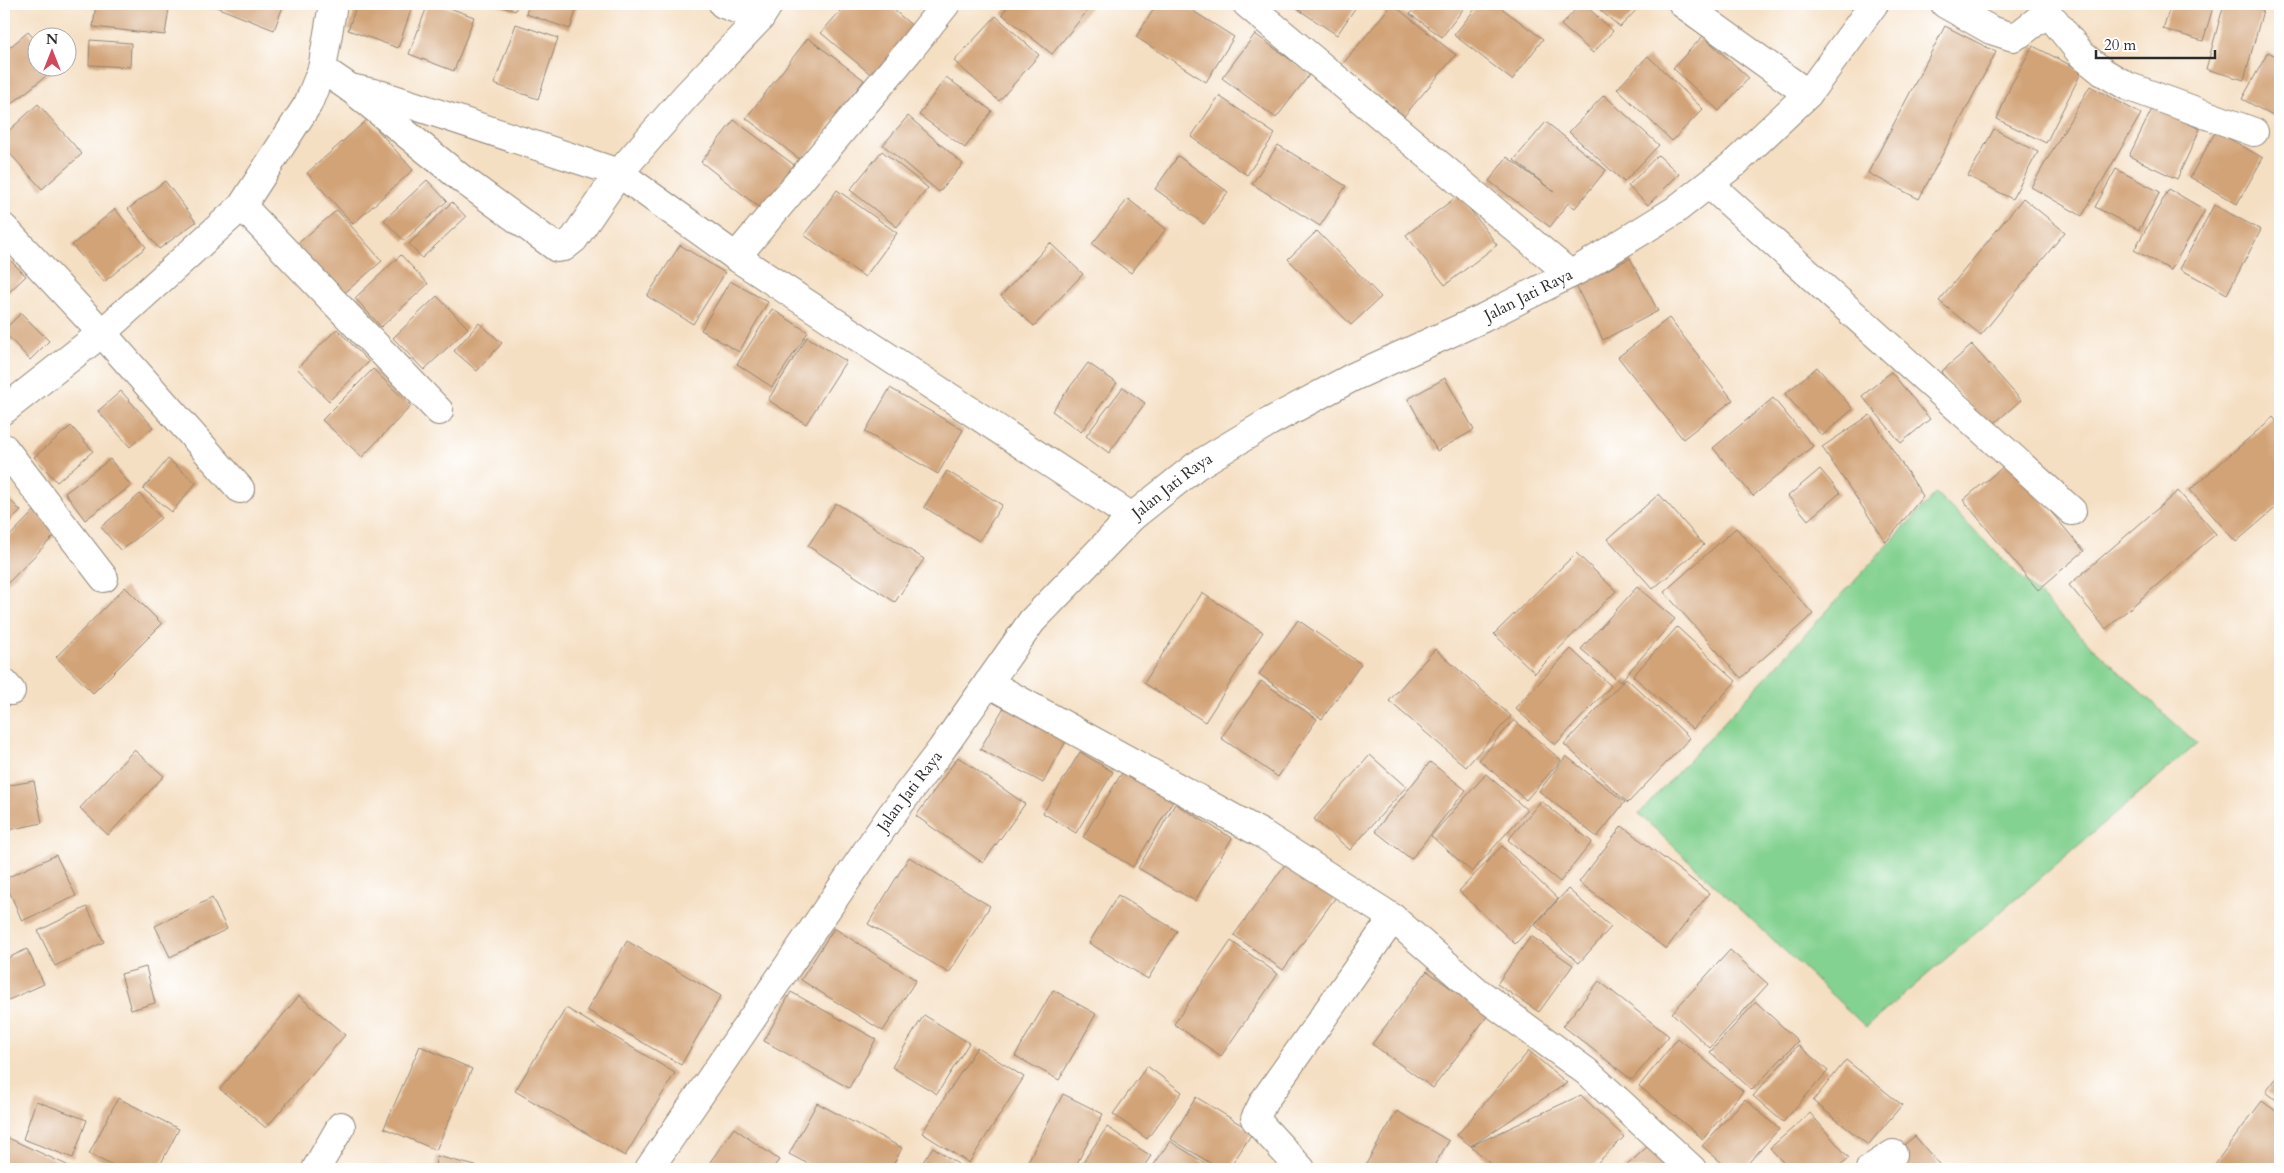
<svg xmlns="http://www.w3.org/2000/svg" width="2284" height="1173" font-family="Cardo,serif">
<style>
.green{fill:#84d291;stroke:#587e5e}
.building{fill:#d2a377}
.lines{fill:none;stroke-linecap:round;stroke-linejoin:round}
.minor-casing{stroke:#908577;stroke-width:30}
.minor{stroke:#fff;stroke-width:28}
.labels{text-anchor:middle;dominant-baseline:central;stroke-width:4.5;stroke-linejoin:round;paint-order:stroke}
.street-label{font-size:16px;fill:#2b2b2b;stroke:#fff}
</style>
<rect width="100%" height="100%" fill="#fff"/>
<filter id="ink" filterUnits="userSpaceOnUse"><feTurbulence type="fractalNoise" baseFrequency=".02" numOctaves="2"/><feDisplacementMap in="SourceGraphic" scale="10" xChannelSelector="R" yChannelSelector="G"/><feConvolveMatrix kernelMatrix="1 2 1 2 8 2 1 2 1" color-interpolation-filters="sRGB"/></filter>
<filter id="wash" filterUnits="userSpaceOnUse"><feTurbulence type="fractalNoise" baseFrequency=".0096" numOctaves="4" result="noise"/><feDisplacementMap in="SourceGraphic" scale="20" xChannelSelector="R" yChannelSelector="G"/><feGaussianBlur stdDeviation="1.12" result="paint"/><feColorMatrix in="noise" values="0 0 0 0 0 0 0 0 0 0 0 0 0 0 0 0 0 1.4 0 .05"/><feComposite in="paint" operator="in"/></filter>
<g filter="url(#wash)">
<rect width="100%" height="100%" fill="#f5dfc3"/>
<path class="green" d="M1936,493l151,149 110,102 -331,283 -227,-213z"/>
<g id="blocks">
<path class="building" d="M96,4h29l44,4 -4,27 -72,-8z
M218,4h66l-10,26 -58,-23z
M357,4h56l-15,44 -50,-18z
M428,4h11l35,13 -20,54 -45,-17z
M494,4h24l-3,7z
M529,4h49l-8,25 -44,-15z
M846,4h41l29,25 -42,48 -53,-44z
M1010,4h83l-41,50 -50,-40z
M1157,4h25l52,33 -28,45 -70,-45z
M1290,4h68l-21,31z
M1392,4l64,51 -52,61 -62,-51z
M1417,4h50l-25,33 -32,-23z
M1479,4h17l47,35 -31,41 -58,-45z
M1581,4h3l29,27 -20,22 -32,-28z
M1593,4h49l-22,23z
M2171,4h43l-11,37 -40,-12z
M2224,4h15l24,6 -19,70 -38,-11z
M996,16l43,39 -40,46 -45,-40z
M516,24l42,14 -20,61 -44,-15z
M1945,26l51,26 -77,147 -51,-26z
M28,32l10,11v25h18l-52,42v-58z
M1255,34l55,40 -34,44 -54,-40z
M1703,36l46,42 -30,33 -46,-43z
M808,38l56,42 -62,81 -56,-43z
M90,40l41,3 -1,24 -41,-2z
M2033,46l49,25 -36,72 -49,-24 14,-34z
M2268,52l12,6v45l-7,13 -31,-17z
M1648,56l55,53 -31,32 -55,-52z
M946,77l46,34 -27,37 -46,-33z
M2090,86l51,28 -59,102 -51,-29z
M1604,95l55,50 -35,37 -55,-50z
M1219,96l56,38 -28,41 -56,-38z
M38,104l44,50 -40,35 -38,-42v-12z
M2153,107l47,22 -23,50 -48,-23z
M908,116l55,48 -24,28 -56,-47z
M368,119l45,51 -60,54 -46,-51z
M734,120l63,47 -33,44 -63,-49z
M1546,122l60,48 -31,38 -7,-5 -18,24 -61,-46 18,-24 47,35 -40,-32z
M1994,129l44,23 -26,47 -44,-23z
M2216,131l47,27 -26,46 -47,-27z
M1278,145l68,41 -26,40 -68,-42z
M882,151l46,37 -31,39 -47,-37z
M1658,155l21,19 -31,31 -20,-19z
M1178,156l50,36 -24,32 -49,-35z
M2116,169l44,23 -21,38 -44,-23z
M427,180l20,21 -43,40 -20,-21z
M165,181l31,41 -37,27 -31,-40z
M2169,189l36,21 -34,60 -37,-20z
M837,190l60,43 -32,44 -61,-42z
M1459,195l38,50 -52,40 -39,-50z
M2023,198l42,34 -84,103 -42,-34z
M1128,199l38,30 -35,44 -39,-29z
M452,202l14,15 -44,41 -13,-14z
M2214,205l47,25 -34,64 -47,-25z
M115,209l31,38 -42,35 -32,-37z
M337,210l45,51 -41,35 -45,-51z
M1317,231l64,66 -30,28 -63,-66z
M1050,243l33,31 -49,52 -33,-30z
M680,245l45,28 -32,51 -46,-28z
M4,254l22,22 -22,21z
M401,255l27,29 -47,43 -26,-29z
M1630,258l28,53 -55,29 -27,-54z
M730,281l38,21 -29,50 -38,-22z
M437,296l31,32 -44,42 -31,-32z
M772,309l36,23 -36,55 -35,-23z
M21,313l28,28 -19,19 -26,-28v-2z
M1669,318l64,82 -50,39 -65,-82z
M479,323l23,20 -25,28 -23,-20z
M337,329l32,33 -40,39 -32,-33z
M807,337l39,24 -40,63 -38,-24z
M1972,345l49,55 -32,28 -48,-56z
M1088,363l29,20 -36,49 -29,-21z
M1817,367l36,42 -31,27 -37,-42z
M373,369l38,37 -49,51 -40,-37z
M1891,372l39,47 -29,24 -39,-47z
M1445,378l29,52 -37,21 -29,-52z
M1123,387l22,16 -36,50 -23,-17z
M890,388l73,42 -25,44 -73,-42z
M121,391l32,36 -23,20 -32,-36z
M1773,398l40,48 -60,50 -40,-48z
M1870,415l53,81 -37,46 -64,-95z
M2273,417l7,8v79l-44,38 -46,-52z
M71,426l22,25 -36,31 -23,-25z
M110,459l21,27 -46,34 -20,-27z
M168,459l28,24 -24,29 -29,-23z
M2009,462l75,89 -46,39 -75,-90z
M1820,469l20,24 -32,27 -20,-24z
M947,471l55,34 -23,36 -55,-34z
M2178,491l38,43 -110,95 -37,-44z
M4,494l17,17 -17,16z
M140,494l21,24 -40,33 -20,-24z
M1659,494l45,51 -51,44 -45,-50z
M836,503l88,56 -29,43 -87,-56z
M36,509l23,22 -55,56v-45z
M1736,528l77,86 -72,64 -77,-86z
M1576,553l40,38 -81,82 -41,-39z
M125,587l37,37 -69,69 -37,-36z
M1637,587l38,32 -55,63 -39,-33z
M1202,593l61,39 -58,90 -61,-39z
M1298,620l63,44 -39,55 -63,-45z
M1677,627l59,54 -43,48 -60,-53z
M1435,649l76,67 -45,51 -77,-66z
M1571,649l40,37 -56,59 -40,-37z
M1626,678l64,60 -62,65 -64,-59z
M1261,681l56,38 -39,58 -57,-39z
M1007,702l62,34 -26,47 -63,-34z
M1514,720l47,40 -35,40 -47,-40z
M134,750l30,26 -56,59 -28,-27z
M1080,752l33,20 -37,61 -33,-20z
M1370,755l36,32 -56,63 -36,-31z
M1566,756l59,46 -28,35 -58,-46z
M958,757l67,47 -42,59 -67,-47z
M1430,762l36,28 -55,69 -36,-28z
M1123,771l50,30 -40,66 -50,-30z
M1486,774l41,36 -55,62 -41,-36z
M34,781l8,42 -38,8v-45z
M1541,801l51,41 -32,40 -52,-42z
M1175,804l57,34 -37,63 -57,-33z
M1622,826l87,67 -43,56 -87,-67z
M1502,846l56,53 -43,45 -56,-53z
M56,855l20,41 -54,25 -18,-42z
M1292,855l49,35 -58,80 -49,-35z
M909,857l81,49 -41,67 -81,-49z
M1568,889l43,38 -32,36 -44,-38z
M1118,895l59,36 -29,48 -59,-36z
M212,898l15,31 -57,28 -15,-31z
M87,907l17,35 -49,24 -17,-35z
M834,928l82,52 -33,51 -82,-51z
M1531,936l42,29 -34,47 -42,-28z
M627,941l94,55 -40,69 -94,-55z
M1231,941l47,33 -57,82 -47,-32z
M27,949l17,35 -40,18v-42z
M1730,950l38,34 -58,64 -38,-35z
M146,967l9,36 -24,7 -10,-36z
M1427,971l61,44 -55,73 -61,-44z
M1599,981l70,55 -37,44 -69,-54z
M1053,990l43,24 -37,66 -44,-24z
M791,992l85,47 -27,49 -85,-47z
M299,996l46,39 -79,93 -46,-39z
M1756,1002l42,39 -46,49 -42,-38z
M566,1008l109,65 -50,83 -110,-65z
M924,1015l45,28 -32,51 -45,-27z
M1678,1038l65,53 -40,48 -64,-53z
M1798,1045l30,26 -45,51 -30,-26z
M420,1046l52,23 -36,81 -52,-22z
M977,1047l47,30 -55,86 -47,-30z
M1529,1051l38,32 -96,63 -14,-11z
M1846,1060l56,45 -34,40 -55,-44z
M1147,1066l35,26 -35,47 -34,-25z
M2280,1073v30l-14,-11z
M1063,1094l40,20 -29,55h-50z
M1581,1095l43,42 -33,32h-94l-26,-23z
M1196,1097l57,35 -24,37h-9l-49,-30z
M118,1098l61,31 -21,40h-39l-30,-15z
M1745,1099l34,30 -36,40h-14l-27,-23z
M36,1101l51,19 -14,38 -50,-19z
M2262,1101l18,13v55h-69z
M817,1103l85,45 -11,21h-73l-29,-15z
M1397,1111l52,30 -17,28h-69z
M1810,1113l39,45 -14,11h-46l-19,-21z
M1107,1127l44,29 -9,13h-64z
M734,1128l45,32 -7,9h-67z
M4,1136l65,30 -1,3h-64z
M1915,1136l28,33h-61l-3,-4z
M1170,1141l44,28h-63z
M1649,1145l24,24h-50z
M933,1147l32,22h-47z
M437,1156l50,13h-53z"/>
</g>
</g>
<g filter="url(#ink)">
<use href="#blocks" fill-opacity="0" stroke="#908577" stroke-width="1"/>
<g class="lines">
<g class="minor-casing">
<g id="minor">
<path d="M723,4l37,14"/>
<path d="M1247,4l323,270"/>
<path d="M1683,4l125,90"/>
<path d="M1945,4l46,26 22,7 8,-4 18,-14 7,-2 8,3 28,35 21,17 24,14 127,46"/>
<path d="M322,69l28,19 112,91 95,69 7,-1 10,-8 45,-66 66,-76 75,-79 9,-14"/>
<path d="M350,88l32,7 237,78 117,84 396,260"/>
<path d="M1709,184l363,327"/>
<path d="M242,206l197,205"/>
<path d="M4,228l98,105 138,156"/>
<path d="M736,257l175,-209 35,-44"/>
<path d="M4,410l98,-77 140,-127 66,-102 14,-35 11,-65"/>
<path d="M4,448l100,130"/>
<path d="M4,683l7,8"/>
<path d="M988,683l276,152 129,83 85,74 109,80 105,97"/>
<path d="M316,1169l25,-43"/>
<path id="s1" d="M649,1169l243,-355 49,-64 91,-129 100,-104 64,-51 73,-44 84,-45 128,-58 99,-50 94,-58 60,-47 74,-70 66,-90"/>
<path d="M1301,1169l-46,-50 9,-18 129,-183"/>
<path d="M1870,1169l23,-15"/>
</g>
</g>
<use href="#minor" class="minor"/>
</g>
</g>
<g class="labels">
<g class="street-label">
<text stroke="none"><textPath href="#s1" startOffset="1269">Jalan Jati Raya</textPath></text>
<text stroke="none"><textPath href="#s1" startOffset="864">Jalan Jati Raya</textPath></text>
<text stroke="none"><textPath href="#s1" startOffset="459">Jalan Jati Raya</textPath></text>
</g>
</g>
<rect width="2284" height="1173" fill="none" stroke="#fff" stroke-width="20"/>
<g transform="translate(52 52)"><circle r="24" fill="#ffffff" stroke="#aaaaaa"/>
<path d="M0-4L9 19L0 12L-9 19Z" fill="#d1495b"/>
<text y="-8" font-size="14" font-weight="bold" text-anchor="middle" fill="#2b2b2b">N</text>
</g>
<path d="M2096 50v8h119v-8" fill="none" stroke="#2b2b2b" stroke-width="2.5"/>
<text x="2104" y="50" font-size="15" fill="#2b2b2b" stroke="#ffffff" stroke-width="4" paint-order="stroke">20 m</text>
</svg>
